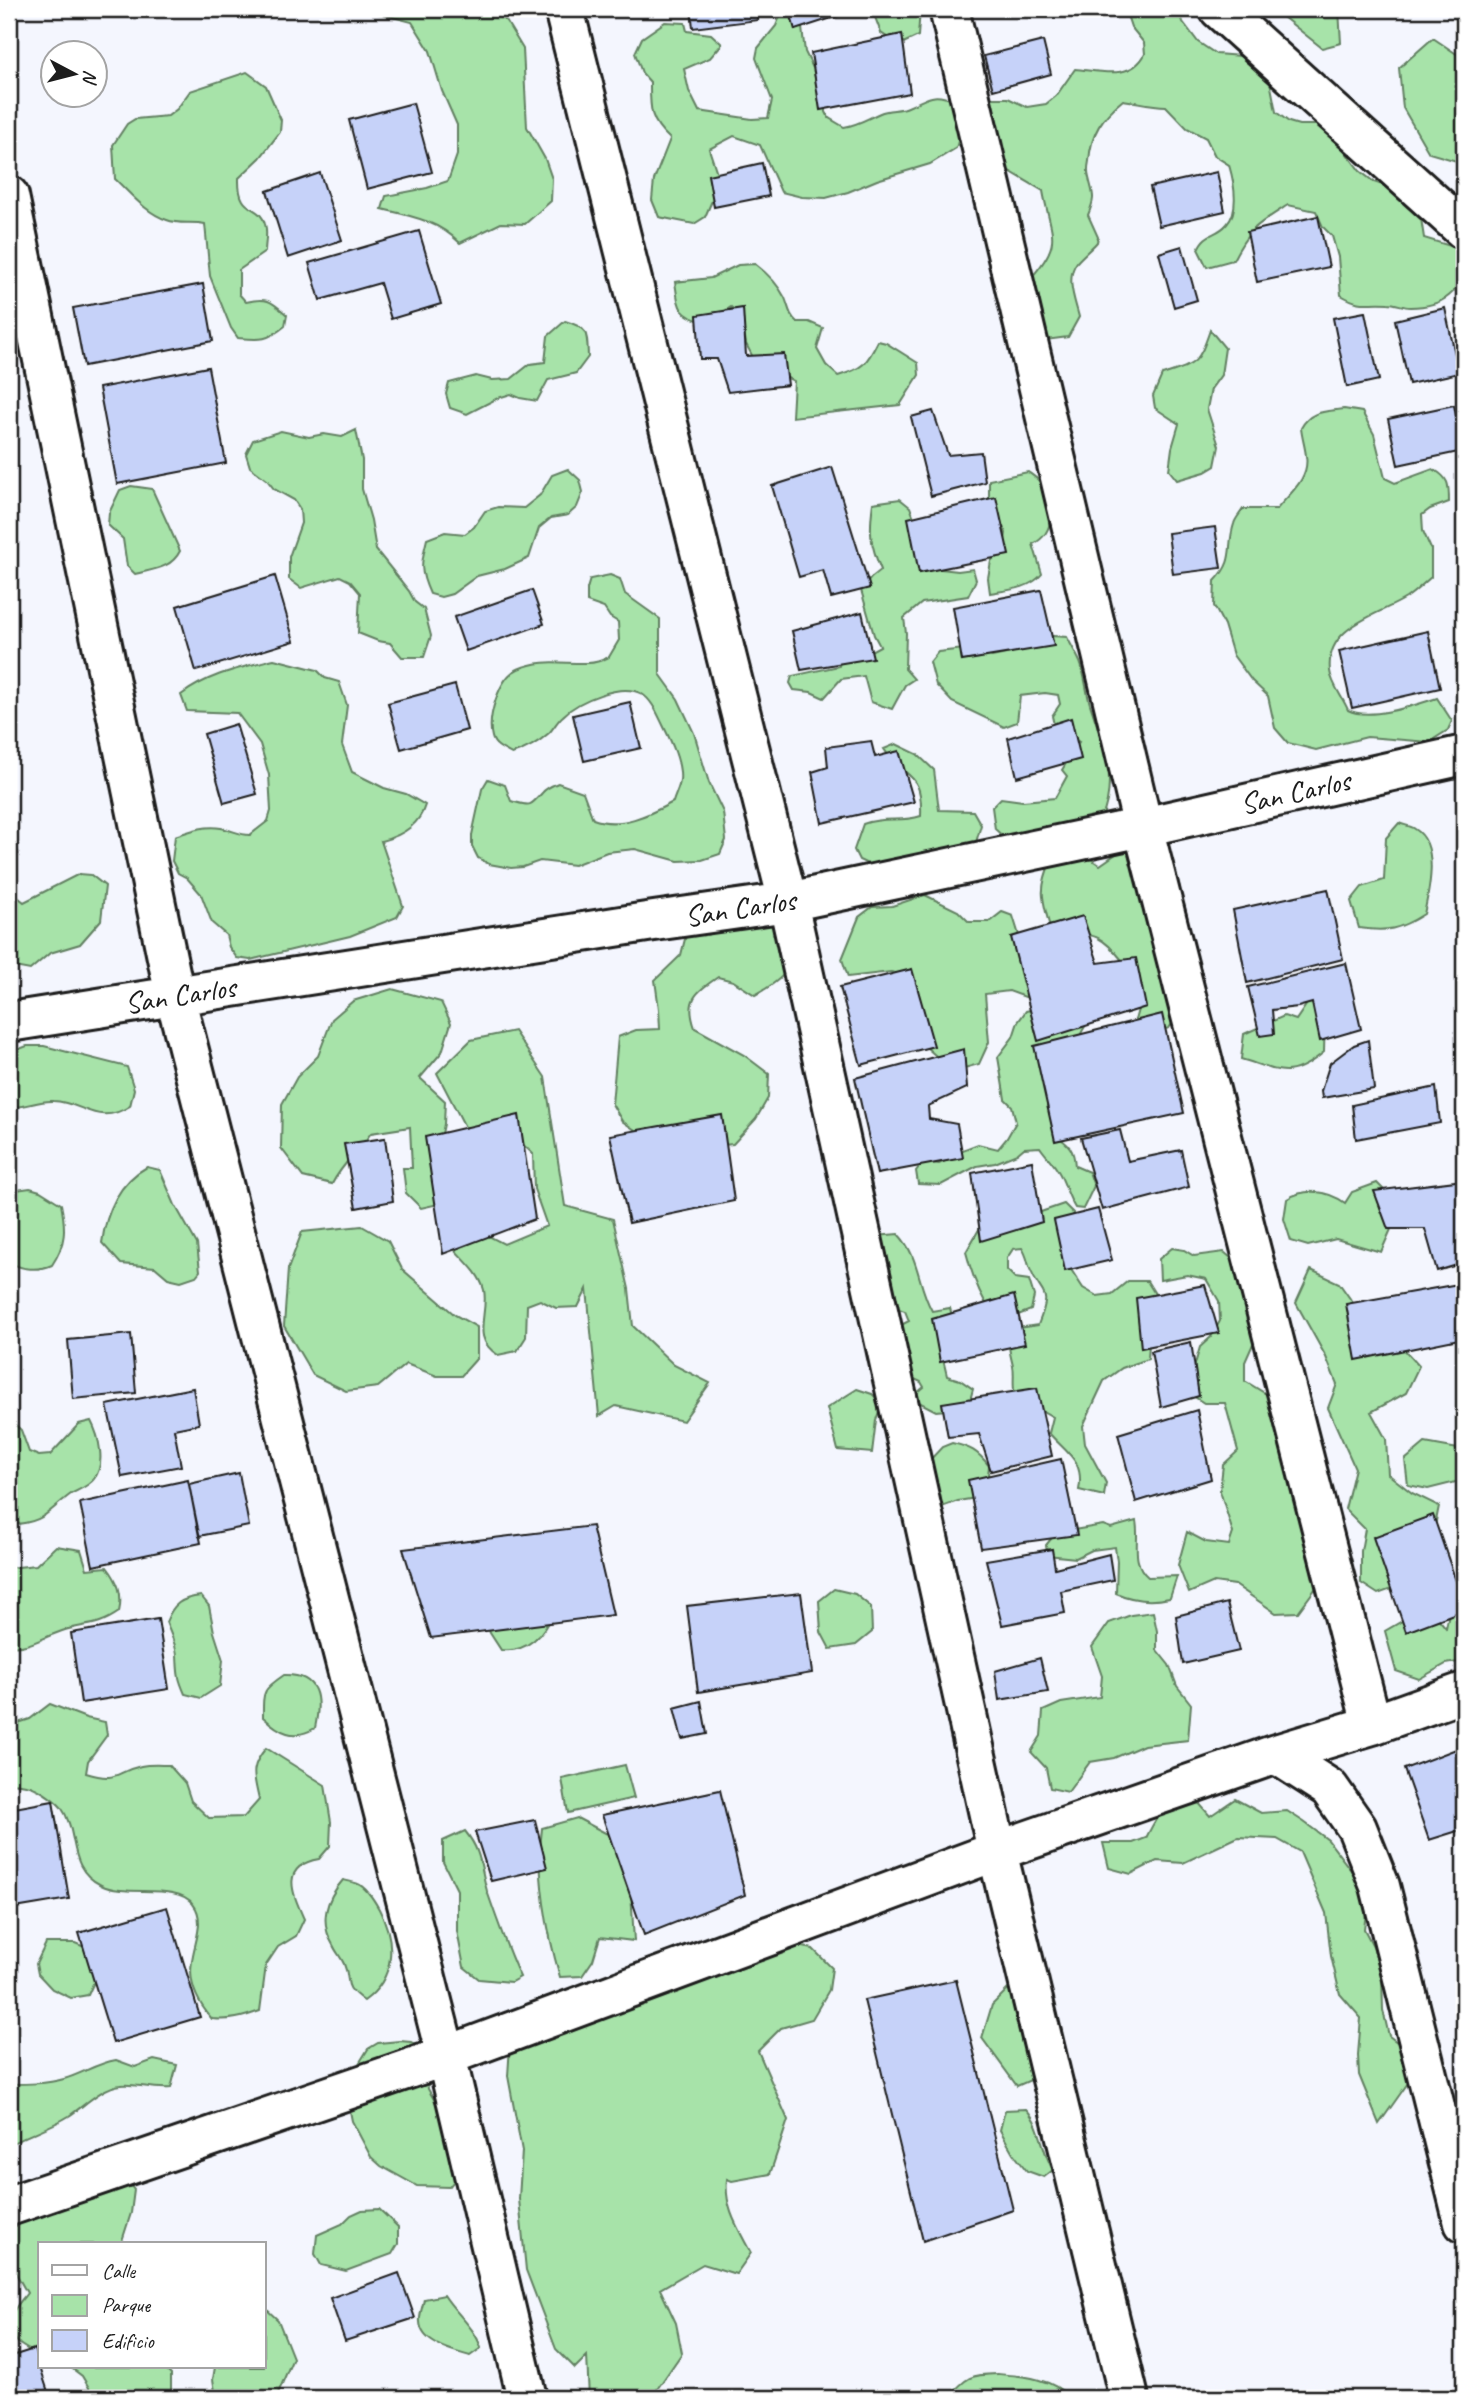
<svg xmlns="http://www.w3.org/2000/svg" width="1473" height="2407" font-family="Caveat,sans-serif">
<style>
.green{fill:#a7e3a9;stroke:#628062;stroke-width:2}
.building{fill:#c6d2f9;stroke:#1c1c1c;stroke-width:2}
.lines{fill:none;stroke-linecap:round;stroke-linejoin:round}
.street-casing{stroke:#1c1c1c;stroke-width:44}
.street{stroke:#fff;stroke-width:38}
.labels{text-anchor:middle;dominant-baseline:central;stroke-width:5;stroke-linejoin:round;paint-order:stroke}
.street-label{font-size:30px;fill:#1c1c1c;stroke:#fff}
</style>
<rect width="100%" height="100%" fill="#f4f6fe"/>
<filter id="ink" filterUnits="userSpaceOnUse"><feTurbulence type="fractalNoise" baseFrequency=".0143" numOctaves="2"/><feDisplacementMap in="SourceGraphic" scale="14" xChannelSelector="R" yChannelSelector="G"/><feConvolveMatrix kernelMatrix="1 2 1 2 8 2 1 2 1" color-interpolation-filters="sRGB"/></filter>
<g filter="url(#ink)">
<path class="green" d="M362,9h127l17,12 17,28 4,78 18,32 7,20 -1,22 -26,23 -24,-1 -41,20c-22,-22 -48,-27 -78,-34l4,-13 41,-8 21,-7 9,-26v-30l-15,-34 -12,-40 -18,-29z
M783,9h3l16,19 3,24 8,16 7,32 9,18 15,9c16,-3 22,-8 36,-14 9,-4 19,-2 28,-6 20,-8 23,-16 47,-6l7,27 -6,20 -26,16 -53,16 -29,12 -22,6 -24,-1 -21,-5 -21,-47 -26,-9 -25,13 11,33 -15,35 -11,7 -35,-7 -7,-17 2,-20 16,-41c-21,-19 -20,-30 -20,-57l-8,-9 -7,-20 7,-15 23,-16 20,1 2,8 24,3 11,10 -12,14 -26,11 5,22 10,20 53,8 16,-1 4,-18 -16,-42 2,-10 18,-22z
M872,9h48l-2,27 -19,9 -18,-12z
M1125,9h54l4,13 15,20 18,12 25,2 27,15 8,41 13,10 10,3h21l11,8 29,38 14,11 30,10 16,20 4,26 30,9 10,12c0,34 -22,48 -54,48 -7,0 -14,-4 -22,-4 -23,-2 -25,5 -47,-8l-3,-38 -6,-21 -9,-9 -7,-16 -28,-6c-30,19 -39,23 -55,55l-26,7 -9,-18c8,-18 18,-12 29,-25 13,-15 7,-42 2,-59l-14,-9 -9,-18 -19,-10 -21,-22c-15,0 -28,-4 -43,-6 -21,17 -32,33 -34,61 -1,5 -2,11 0,17 4,18 7,18 -1,37l10,22 -1,5c-6,7 -14,13 -20,20 -12,15 -2,39 2,55l-11,20 -22,3 -16,-61c34,-38 21,-43 13,-88l-54,-32 -8,-61h27l19,9 19,-3 10,-8 19,-27c25,2 56,12 70,-15l-1,-11 -13,-16z
M1273,9h66l2,34 -19,5z
M1433,38l31,21v102l-4,1 -31,-9 -26,-45 -4,-40z
M247,72l19,14 15,34 -1,12 -20,26 -21,20c-1,38 20,24 26,46 3,8 0,19 0,28l-26,18v24l7,8c22,-5 25,-1 41,13l-2,11c-18,15 -24,14 -47,12l-7,-10 -21,-52 -5,-52c-13,-3 -26,1 -38,-4 -21,-7 -36,-26 -52,-41l-2,-34 14,-21 8,-5 33,-3 9,-7 13,-18z
M755,264c12,9 23,20 30,34 4,10 4,17 12,24h12l14,6 -6,21 9,16 12,11c24,-7 29,-12 40,-35l8,2 32,20 1,12 -19,30 -108,12 2,-36 -38,-18 -10,-19 -4,-27 -11,-10 -25,16c-28,-8 -27,-15 -31,-41l36,-4 27,-13z
M565,321c24,7 22,12 23,36l-12,16 -28,7 -11,21 -17,-3 -9,-4 -13,4 -31,16 -17,-6 -4,-14 3,-11 27,-7 16,4 19,-1 19,-15 15,-2 3,-26z
M1210,330l15,18 -4,27 -10,14 -4,20 12,37 -4,20 -10,6 -28,8 -8,-10 3,-22 7,-24 -24,-16 -2,-12 9,-21c34,-11 36,-10 48,-45z
M1344,409l18,3 12,22 11,44 10,5 38,-14c16,9 16,15 16,33l-19,7 -8,6 1,16 8,18v28c-8,7 -16,15 -25,21 -29,18 -81,28 -76,73 1,12 13,27 18,39 22,11 67,-5 89,-12l15,23 -4,9 -19,12 -62,-5 -51,13 -28,-7 -13,-15 -7,-32 -16,-15 -19,-26 -9,-30 -10,-19 1,-25c21,-22 11,-33 19,-57 1,-5 6,-10 9,-15h34c13,-16 33,-31 29,-53 -1,-10 -4,-18 -5,-28 10,-18 24,-16 43,-19z
M356,430l6,30v29l9,31 5,30 33,41 6,11 9,7 7,27 -7,21h-22l-12,-14 -12,-2 -20,-8 2,-40 -10,-12 -10,-5 -39,12 -12,-9v-22l12,-34 -1,-14 -6,-9 -20,-11 -7,-9 -17,-13 -4,-13 7,-14 28,-9 28,6 15,-3 18,3z
M568,469l12,11 3,12 -6,15 -9,8 -17,3 -12,10 -10,30 -24,11 -28,7 -25,18 -11,3 -11,-3c-11,-24 -9,-31 -3,-55l18,-7 20,2 9,-7 11,-16 13,-4 26,1 16,-13 12,-20z
M1028,472c4,3 10,7 13,11 14,19 15,50 -8,61l9,30c-12,15 -34,16 -52,19l-2,-15 3,-17 13,-13 2,-15 -17,-35v-18z
M131,486l21,3 28,62c-9,18 -27,18 -45,23l-8,-8 -4,-27 -15,-14 1,-12 11,-23z
M900,499l10,8 23,61 25,3 15,-2 3,11 -8,16 -46,7 -18,15 2,15 -1,36 9,10 -9,6 -13,24 -21,-7 -7,-26 -23,3 -17,19 -13,-6 -17,-2 -4,-7 2,-7 47,-10 2,-13 28,-1 11,-6 -6,-11 -13,-45 10,-12 10,-8c-11,-26 -12,-38 -8,-67z
M610,575l10,4 5,15 35,25v55l18,25 16,34 15,50 14,29 3,28 -6,14 -18,6 -24,1 -43,-12 -28,3 -33,13 -34,-4 -17,6 -12,1 -22,-4 -11,-6 -6,-12v-11l10,-46 6,-10 17,6 6,16c19,5 18,7 31,-8 3,-4 11,-8 16,-10l25,9 10,27c27,10 56,-4 80,-17 2,-7 6,-14 7,-21 2,-18 -9,-40 -17,-56 -5,-10 -11,-25 -21,-31 -21,-12 -64,7 -79,22 -6,5 -9,12 -14,17 -10,9 -24,17 -37,21 -8,-4 -18,-8 -20,-17 -5,-19 7,-60 26,-68 24,-11 46,-5 70,-6 7,0 15,-3 21,-6l10,-17 -1,-18 -8,-5 -6,-9 -17,-6v-13l3,-10z
M1053,636l14,1c4,8 9,16 13,25 5,13 6,28 10,42 13,41 29,73 11,116l-93,21 -13,-12 -3,-22 9,-9 22,3 32,-3 12,-22 -5,-6 17,-28 -24,-13 -3,-13 8,-12 -2,-9 -13,-2 -25,3 -3,26 -13,5 -52,-25 -16,-17 -6,-23 8,-10 35,-4 19,9 19,-4 26,-15z
M274,659l43,11 8,8 14,4 8,23 -5,40 10,27 32,16 22,6 19,11c-6,21 -24,31 -44,36l22,65 -6,11 -47,19 -100,24 -13,-2 -8,-11 -3,-12 -14,-12 -11,-29 -14,-16 -9,-5 -6,-12 3,-25c15,-5 30,-11 46,-8 11,2 18,7 29,7l18,-14 3,-10 -2,-36 -9,-31 -23,-31 -50,-2 -6,-16c28,-21 59,-27 93,-36z
M896,744l21,10 17,16 5,40 34,1 8,14 -6,21 -103,20 -13,-6 -5,-10 9,-26c23,-8 37,-1 58,-8 2,-48 -17,-35 -37,-67z
M1399,823c4,2 12,3 16,6 25,15 14,62 9,85 -25,16 -37,18 -65,14l-8,-27 11,-14 22,-7 2,-42z
M1162,843l11,18 7,27 -3,129 -8,11 -13,4 -25,-2c5,-11 11,-30 8,-42 -5,-15 -27,-43 -41,-50 -9,-5 -36,-8 -48,-11 -9,-31 -11,-39 2,-69l32,-3 16,10 26,-18z
M79,874l12,1 14,11 -4,34 -21,24 -30,9 -20,17 -21,-4v-76l15,12z
M925,895l33,16 11,11h20l13,-10 11,4 9,29 6,53 -19,-7 -24,3 4,48 -10,22 -18,5 -16,-5 -19,-17 -15,-71 -20,-4 -43,5 -6,-18 17,-42 13,-10 20,-1z
M803,919c-10,42 -7,54 -48,76l-22,-14 -15,-4c-23,16 -33,23 -23,51l49,27 25,19 -1,24 -12,21 -23,25 -21,2 -58,-3 -32,-22 -10,-17 6,-67 18,-7 24,-1 -1,-20 -4,-29 26,-25 8,-32z
M392,989l49,13 10,21 -9,29 -22,26 25,23 -1,23 -6,29 5,50 -22,5 -15,-15 -3,-25h9l-2,-41 -39,6c-12,17 -29,31 -39,51l-29,-7 -22,-29 1,-44 15,-27 21,-21 14,-37 21,-18z
M1315,992l10,23 -1,37c-34,29 -44,19 -83,7l3,-25 40,-18 12,4z
M1044,1007l45,13c-23,34 -27,76 -34,115 14,9 19,14 20,31l14,6 5,14 -11,23 -8,-1c-8,-13 -10,-26 -17,-37 -5,-9 -12,-15 -18,-24l-16,1 -7,6 -22,9 -18,3 -36,19 -23,-1 -2,-13 7,-9 16,2 11,-5 10,-8 18,-7 20,5 9,-11 9,-16 -4,-16 -7,-7 -7,-42 15,-20 5,-15 8,-11z
M514,1031l31,46 20,129 48,13 16,70 4,37 41,39 36,18 -27,38 -67,-15 -17,10 -12,-127 -9,18 -22,1 -16,-8 -13,5 -1,32 -9,14 -19,4c-28,-17 -9,-40 -14,-65 -4,-16 -19,-29 -30,-41l33,-14 17,9 43,-18 -13,-37 -1,-35 -28,-26 -40,-1 -28,-54 34,-33z
M27,1046h17l83,21 7,22 -4,17c-33,21 -46,-4 -77,-5 -15,-1 -28,7 -43,6l-1,-54z
M147,1167l13,3 15,35 22,39 3,27 -4,5 -15,5 -13,-3 -13,-11 -34,-3 -19,-21c4,-31 17,-61 45,-76z
M1377,1183l21,21 -2,14 -15,34 -45,-13 -28,7 -17,-5 -7,-22 3,-20c18,-11 40,-9 58,4l7,-11z
M30,1188l10,3 21,13c5,25 5,40 -9,61 -14,6 -30,5 -43,-3v-71z
M1064,1204l9,9 -3,55 13,20 14,8 15,-2 16,-13h19l8,13 -16,19 10,30 -1,16 -26,9 -18,13 -21,45 2,18 21,39 -2,13 -25,-6c6,-30 -14,-38 -30,-57l4,-16 -38,-22c-3,-10 0,-20 -2,-29 -4,-19 -8,-22 5,-38l20,-3c15,-38 4,-26 -8,-56 -3,-8 -3,-14 -8,-21l-9,1 -6,9v12l8,8 14,2 5,16 -3,14 -18,7h-19c-14,-21 -22,-41 -28,-65l15,-26 28,-3z
M362,1226l26,15 14,28 53,46 22,12v31l-16,18h-24l-31,-12 -28,23 -32,4 -33,-16 -29,-49 4,-57 14,-37z
M898,1234c22,23 19,50 34,77l18,-3 3,12 -11,35 5,21 13,4 13,9 -5,19 -32,3 -25,-13 13,-11 -3,-5 -13,-6 -13,-48 14,-7 -4,-10 -15,-5 -14,-70z
M1172,1248l12,2 10,6 30,-4 14,12 19,71 -12,27v19l34,21 39,183 -20,27 -22,1 -41,-28 -21,-3 -25,11 -11,-28 9,-33 19,10 23,3 4,-12 -13,-42 3,-26 15,-14 -13,-48h-21l-17,-11 13,-45 11,-10 9,-16 -1,-20 -13,-22 -19,-4 -27,5 -1,-21z
M1311,1270l28,13 17,24 46,40 17,19 -13,27 -35,19 15,27 2,35 24,19 27,13 -8,40 -31,40 -22,8 -17,-11v-32l4,-22 -20,-20 10,-41 -27,-60 9,-24 -11,-27 -30,-54z
M857,1389l15,5 10,9 -6,17 -4,33 -34,-3 -11,-42z
M9,1419l12,11 8,22 10,4 11,-1 29,-31 12,-3c8,15 15,43 3,58 -5,7 -16,11 -23,15 -27,20 -25,28 -62,31z
M952,1443c18,4 26,8 37,23l-2,17 -11,15 -18,3 -19,7 -12,-45 15,-16z
M1425,1443l39,7v30l-36,9 -20,-4 -3,-25z
M1136,1521c4,20 -6,41 12,56l29,-1 -7,22c-19,4 -36,3 -54,-5l1,-32 -2,-14 -23,3 -16,8 -29,-3 -1,-10 9,-11 13,-3 35,-6 8,3z
M56,1546l25,4 6,19 20,-2c11,14 16,27 12,45 -23,16 -33,11 -57,19 -19,6 -34,18 -53,15v-78l27,-3z
M834,1589l21,5 16,13 1,25 -16,13 -26,4 -9,-17 -2,-31z
M1464,1590v71l-18,3 -27,15 -23,-8 -11,-40 43,-25 18,22 6,-30z
M201,1596l8,10 5,26 9,28 -3,26 -19,12 -16,-4c-8,-18 -7,-21 -8,-39 -1,-11 -7,-22 -11,-33 7,-18 15,-24 35,-26z
M553,1611c-8,23 -26,42 -52,39l-11,-17 -4,-11z
M1153,1612l4,19v19l12,15 8,21 14,18 -3,36 -44,5 -30,13 -24,4 -22,30 -18,-4 -4,-20 -15,-16 10,-16 2,-25 18,-8 39,-6 2,-21 -10,-29 17,-24 22,-8z
M284,1675c36,-1 37,25 31,53 -21,13 -36,4 -52,-11 0,-26 -1,-27 21,-42z
M50,1704l36,14 19,4 2,13 -19,26 -2,12c33,10 28,-1 55,-7 9,-2 19,-1 28,-1l16,18 6,18 18,17 35,-1 15,-17c-5,-24 -10,-32 7,-52l59,37 6,37 -1,24 -11,13c-40,7 -26,35 -15,60l-8,17 -18,11 -12,18 -6,46c-17,6 -30,10 -48,8 -14,-16 -24,-36 -20,-58 2,-18 14,-41 1,-57 -16,-22 -67,-6 -92,-19 -35,-17 -21,-52 -40,-78 -5,-6 -19,-16 -26,-19 -7,-4 -18,-4 -26,-5v-65l6,6 15,-5z
M625,1765l9,33 -66,15 -6,-34z
M1235,1799l26,14 26,-2 17,11 24,18 34,45 5,19 -3,25 9,17 9,30 1,34 6,26 13,10 13,27 -36,51 -20,-49 -1,-20 3,-37 -21,-24 -9,-38 -5,-43 -26,-61 -23,-13 -39,-2 -55,26 -26,-2 -26,13 -22,-6 -6,-25h30l13,-5c16,-32 18,-32 52,-36l12,14z
M577,1818l38,20 15,37 4,66 -34,-4 -7,23 -11,16 -22,1c-13,-45 -24,-103 -18,-149z
M465,1831c17,21 15,35 22,60 10,29 20,58 33,86l-9,5 -32,-3 -15,-12 -7,-36v-41l-14,-28v-21z
M343,1880c5,1 11,2 15,4 9,4 16,16 21,25 17,32 17,69 -15,92 -24,-18 -11,-16 -20,-37 -3,-7 -8,-12 -11,-19 -14,-23 -7,-46 10,-65z
M773,1941l40,8 19,19 -3,22 -17,29 -31,9 -23,23 30,69 -18,54 -38,7 -5,-2c-3,29 11,49 24,74l-15,21 -33,-10 -43,25 16,34 6,30 -31,45h-62l-2,-42 -12,12 -19,-19 -30,-79 -7,-71 3,-48 -14,-75 3,-45 168,-65h69z
M46,1943h29l19,8 3,24 -9,20 -17,3 -19,-9 -14,-15 -2,-10z
M1013,1984l20,95 -16,7 -35,-48 10,-33z
M400,2041l11,1 10,6 4,10 3,31 20,35 13,48 -12,15 -32,-1 -36,-20 -10,-9 -19,-36 -2,-10 5,-41 13,-21 10,-6z
M116,2060l19,7 19,-7 23,5 -6,23c-18,2 -37,-5 -50,-3 -19,2 -37,21 -52,31 -19,12 -41,18 -60,29v-61c18,0 37,0 55,-5 18,-5 33,-16 52,-19z
M1026,2109c16,17 15,41 27,61l-9,7 -17,-6 -14,-18 -13,-23 5,-20z
M120,2172l14,18 -3,23 -10,31h-81v110c-17,-5 -34,-15 -29,-37 2,-8 11,-17 16,-24l-13,-23 -5,-4v-45z
M379,2209l19,18v17l-6,10 -46,17 -25,-6 -6,-11 2,-19 25,-11 9,-9 11,-5z
M444,2295c12,19 31,32 37,53l-11,8c-17,-5 -49,-12 -50,-34 -1,-7 3,-16 4,-23z
M264,2307l14,13 15,38 -17,40h-60l-3,-19 2,-12h49z
M70,2367h94l7,7v24h-76l-13,-22z
M998,2374c25,2 55,4 72,24h-122c20,-22 21,-23 50,-24z
M396,2392l37,4 4,2h-54z"/>
<path class="building" d="M691,9h65l2,11 -65,8z
M789,9h48l1,7 -43,14z
M902,34l8,59 -90,17 -9,-57z
M1043,41l8,33 -58,16 -9,-34z
M413,103l19,69 -65,17 -18,-69z
M762,163l7,33 -55,11 -6,-32z
M1217,172l8,39 -66,15 -9,-39z
M320,173l22,67 -54,18 -21,-67z
M1318,216l11,51 -72,15 -10,-50z
M419,231l22,73 -50,15 -11,-36 -60,17 -11,-37z
M1182,246l15,54 -23,7 -15,-54z
M203,284l10,57 -129,25 -11,-58z
M743,308l3,48 38,-2 4,31 -60,7 -11,-33h-17l-3,-44z
M1445,308l14,65 -50,11 -14,-64z
M1365,312l14,68 -32,7 -14,-69z
M208,367l18,96 -109,21 -18,-96z
M1454,405l9,46 -65,14 -10,-46z
M933,411l15,44 33,-3 4,30 -54,14 -20,-79z
M832,467l38,121 -39,10 -8,-28 -24,7 -27,-91z
M996,497l13,58 -90,18 -11,-55z
M1215,527l6,41 -48,6 -5,-41z
M275,576l19,65 -98,30 -19,-65z
M532,590l12,34 -78,27 -12,-34z
M1041,590l13,56 -92,15 -9,-54z
M862,612l11,46 -72,12 -9,-39z
M1428,631l12,57 -88,20 -13,-57z
M455,685l12,45 -66,19 -13,-46z
M630,702l11,46 -57,13 -11,-46z
M1071,718l10,41 -64,18 -9,-39z
M236,724l21,70 -33,9 -20,-69z
M871,741l4,16 24,-6 15,51 -92,21 -10,-51 16,-5 -2,-20z
M9,818l9,36 -9,3z
M1328,889l15,70 -96,24 -14,-73z
M1083,916l15,47 38,-5 10,49 -108,34 -27,-104z
M1346,963l15,66 -41,12 -8,-38 -14,4 -26,3 2,24 -14,2 -12,-49z
M912,969l22,77 -73,19 -21,-78z
M1162,1014l22,99 -129,28 -21,-95z
M1368,1040l6,49 -52,9 -1,-7 9,-28 24,-18z
M964,1049l3,39 -39,18 1,13 28,5 6,34 -86,16 -22,-96z
M1436,1087l4,36 -84,16 -4,-34z
M519,1115l16,104 -92,35 -18,-117z
M722,1115l12,86 -105,22 -19,-88z
M1120,1130l8,31 53,-11 8,37 -87,23 -21,-72z
M385,1138l8,63 -37,7 -12,-64z
M1032,1161l10,61 -61,19 -9,-68z
M1464,1180v83l-27,8 -12,-42h-37l-14,-38z
M1098,1209l14,51 -47,11 -11,-51z
M1464,1283v55l-108,22 -10,-56z
M1205,1285l14,48 -78,15 -5,-50z
M1014,1295l11,49 -85,18 -8,-43z
M131,1334l5,59 -63,6 -5,-59z
M1191,1342l8,54 -38,11 -10,-56z
M193,1388l6,36 -25,5 7,37 -59,11 -15,-72z
M1037,1388l15,68 -61,15 -12,-37 -31,3 -6,-34z
M1197,1410l14,69 -75,23 -18,-68z
M1061,1459l16,76 -96,13 -13,-68z
M239,1473l10,53 -50,10 -10,-52z
M188,1480l13,63 -108,23 -13,-63z
M1433,1515l31,89v6l-58,22 -33,-95z
M592,1526l21,89 -182,23 -28,-89z
M1052,1549l3,19 54,-14 4,26 -52,11 4,22 -63,12 -16,-65z
M801,1593l11,80 -114,19 -11,-86z
M1227,1603l12,48 -56,13 -7,-48z
M158,1619l11,70 -88,14 -10,-70z
M1040,1658l8,34 -49,8 -4,-29z
M701,1701l6,33 -25,5 -8,-31z
M1464,1746v83l-35,11 -25,-71z
M720,1790l25,105 -101,40 -42,-120z
M53,1801l16,98 -60,10v-100z
M535,1820l12,48 -56,13 -16,-49z
M167,1907l33,110 -87,26 -34,-110z
M956,1980l57,230 -90,31 -59,-241z
M399,2273l16,45 -70,23 -15,-43z
M34,2349l16,49h-41v-41z"/>
<g class="lines">
<g class="street-casing">
<path id="street" d="M564,9l224,893 209,949 132,547
M949,9l194,818 229,898
M1219,9l245,221
M9,196l166,800 271,1060 81,342
M9,1022l638,-100 141,-20 355,-75 321,-72
M1276,1754l53,34 28,40 23,58 84,337
M9,2206l437,-150 551,-205 279,-97 96,-29 92,-33"/>
</g>
<use href="#street" class="street"/>
</g>
</g>
<g class="labels">
<g class="street-label">
<text transform="translate(1295 792) rotate(-13)">San Carlos</text>
<text transform="translate(740 908) rotate(-9)">San Carlos</text>
<text transform="translate(180 995) rotate(-9)">San Carlos</text>
</g>
</g>
<rect width="1473" height="2407" fill="none" stroke="#fff" stroke-width="35"/>
<rect x="18" y="18" width="1438" height="2372" fill="none" stroke="#1c1c1c" stroke-width="2.5" filter="url(#ink)"/>
<rect x="38" y="2242" width="228" height="126" fill="#ffffff" stroke="#a4a4a4" stroke-width="2"/>
<rect x="52" y="2265" width="35" height="10" fill="#ffffff" stroke="#a4a4a4" stroke-width="2"/>
<text x="102" y="2278" font-size="21" fill="#1c1c1c">Calle</text>
<rect x="52" y="2295" width="35" height="21" fill="#a7e3a9" stroke="#a4a4a4" stroke-width="2"/>
<text x="102" y="2312" font-size="21" fill="#1c1c1c">Parque</text>
<rect x="52" y="2330" width="35" height="21" fill="#c6d2f9" stroke="#a4a4a4" stroke-width="2"/>
<text x="102" y="2348" font-size="21" fill="#1c1c1c">Edificio</text>
<g transform="translate(74 74) rotate(97)"><circle r="33" fill="#ffffff" stroke="#a4a4a4" stroke-width="2"/>
<path d="M0-5L12 26L0 18L-12 26Z" fill="#1c1c1c"/>
<text y="-10" font-size="19" font-weight="bold" text-anchor="middle" fill="#1c1c1c">N</text>
</g>
</svg>
